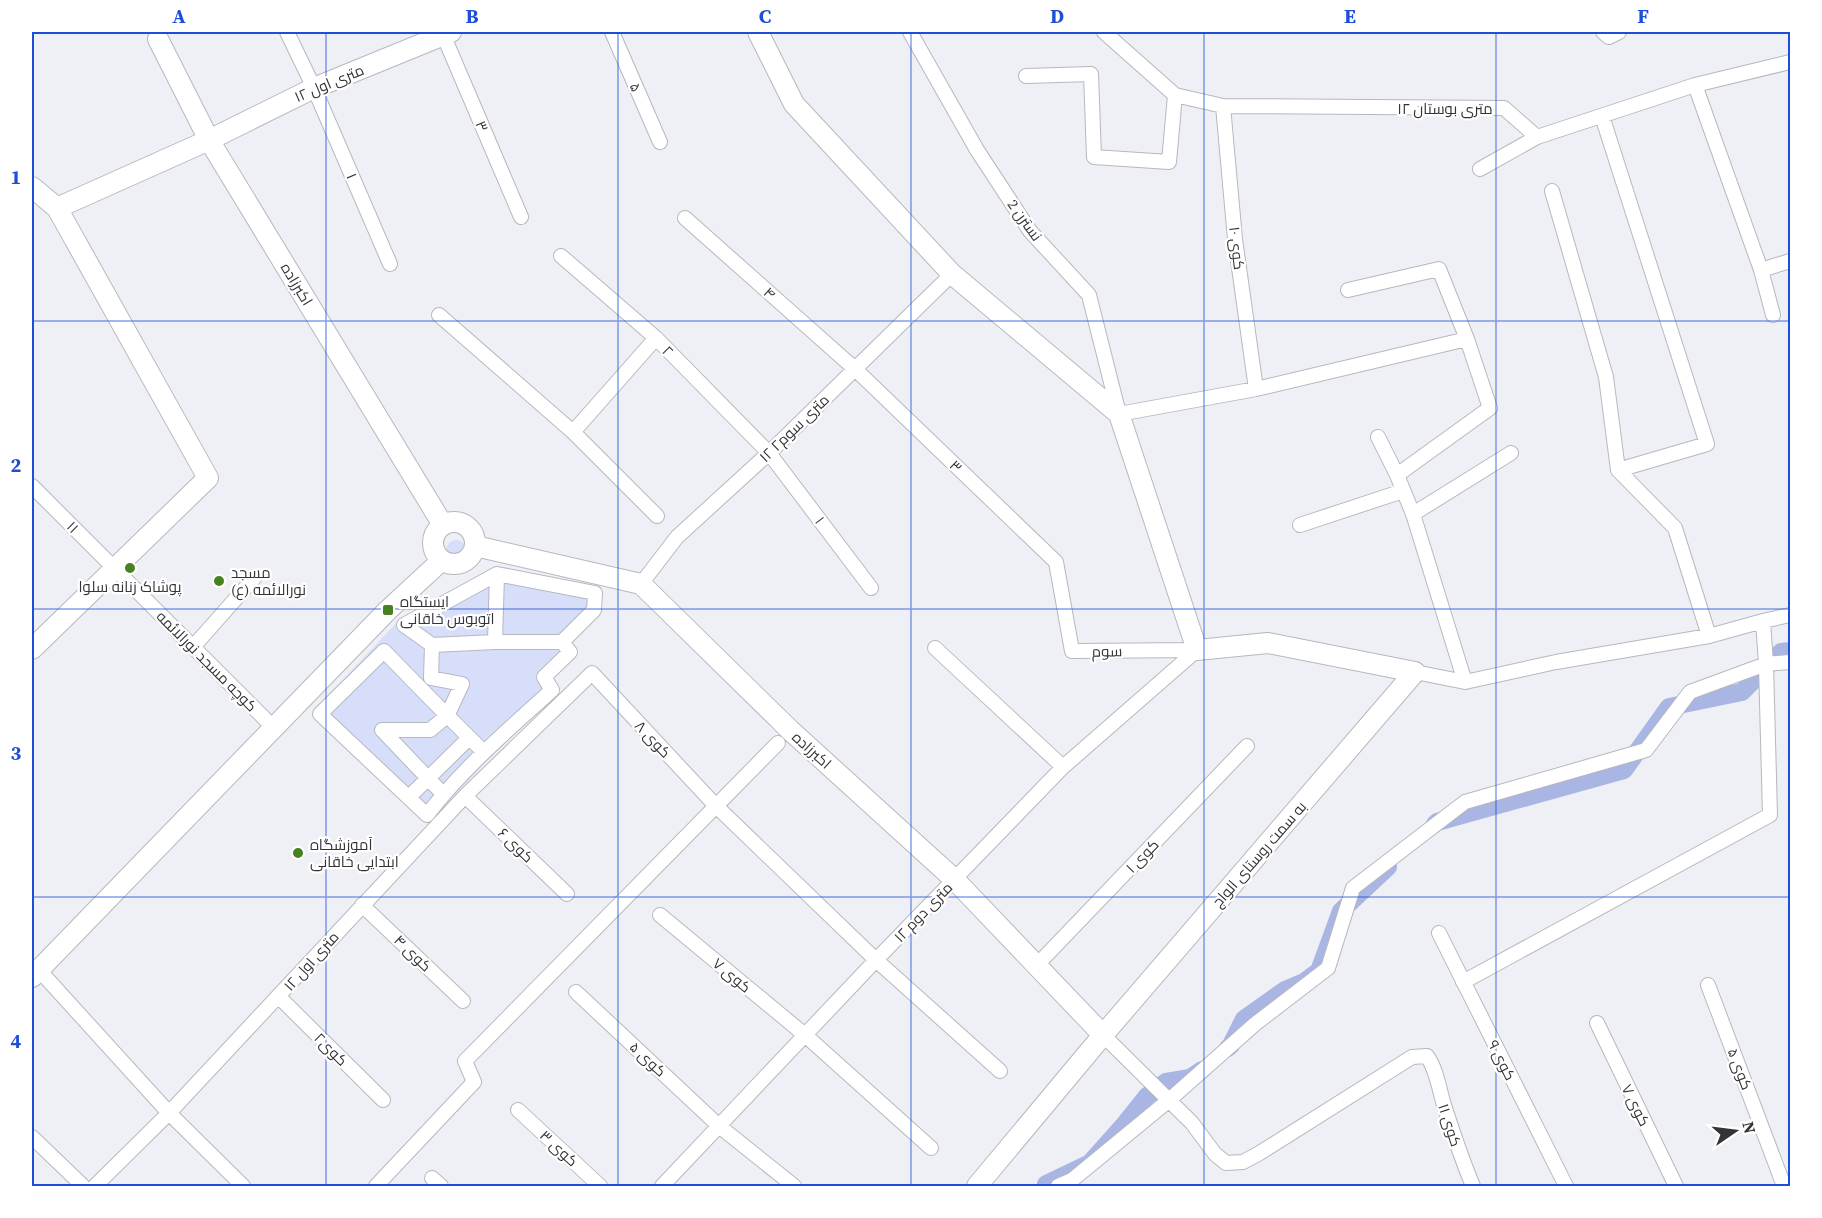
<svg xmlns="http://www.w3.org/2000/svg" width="1822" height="1218" font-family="'Source Serif 4',Cairo,serif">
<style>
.green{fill:#d7def9}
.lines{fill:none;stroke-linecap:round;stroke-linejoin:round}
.canal{stroke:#a9b5e3;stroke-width:18}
.street-casing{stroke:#b6b8bf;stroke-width:16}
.secondary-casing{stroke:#b6b8bf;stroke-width:22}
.street{stroke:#fff;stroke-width:14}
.secondary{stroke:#fff;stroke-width:20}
.grid{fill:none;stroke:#1d4ed8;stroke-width:1.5;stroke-opacity:0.55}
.poi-dot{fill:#46821f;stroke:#fff;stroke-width:2}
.labels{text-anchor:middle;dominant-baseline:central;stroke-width:4.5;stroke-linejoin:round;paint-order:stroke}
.street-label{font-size:15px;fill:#343437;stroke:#fff}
.poi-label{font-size:15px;fill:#343437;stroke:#fff;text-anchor:start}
.neatline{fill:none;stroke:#1d4ed8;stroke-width:2}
.grid-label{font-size:20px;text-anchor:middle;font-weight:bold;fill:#1d4ed8}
</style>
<rect width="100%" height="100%" fill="#eef0f6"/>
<path class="green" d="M446 550a10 10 0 1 1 20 0a10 10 0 1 1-20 0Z
M498,567l103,21 -4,28 -27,26 -18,37 5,10 -130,134 -115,-110 88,-94z"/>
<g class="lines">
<path class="canal" d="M1435,824l2,-2 187,-52 45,-63 73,-15 39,-40 9,-1
M1228,1048l3,-3 13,-26 41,-29 19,-8 15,-11 22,-60 47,-44
M1046,1184l44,-21 33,-37 24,-30 19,-14 24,-4 12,-8"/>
<g class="street-casing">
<path id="street" d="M287,32l27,56 76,176
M442,32l79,185
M612,32l48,110
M910,32l67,118 53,81 59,64 30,119 137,-25 211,-50 23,69 -93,67
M1104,32l71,63 48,11 281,2 33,29 158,-52 95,-23
M1603,32l6,5 10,-5
M1026,76l65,-2 3,83 75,5 6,-67
M1695,85l66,185 12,45
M1223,106l12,133 21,150
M1602,116l105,328 -89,26 57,58 34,108
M1480,169l57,-32
M1552,191l54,186 12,93
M685,218l170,151 201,193 16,89 125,-1
M561,256l95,82 113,115 102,135
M1761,270l29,-9
M1348,290l91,-21 28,70
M439,315l134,117 84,84
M573,432l83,-94
M1378,437l19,38 16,39 52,168
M32,486l242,242
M1413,514l98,-61
M1300,525l103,-34
M641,584l36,-47 92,-84 183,-179
M495,642l2,-68 98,19 -1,17 -32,32
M432,645l-28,-20 93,-51
M193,647l62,-70
M935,648l128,119
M1415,672l50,10 91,-20 153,-26 54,-15 27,-6
M443,794l-61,-64h48l17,-14 15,-32 -31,-6 1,-33 63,-3h67l8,10 -26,25 8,13c-44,40 -89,78 -125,125l-107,-101 64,-63c33,34 66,68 100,101
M465,796l102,98
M409,797l60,-59
M362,905l101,96
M660,915l145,120 126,113
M1439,933l127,253
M1036,966l211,-220
M39,970l130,143 74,73
M1463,982l307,-167 -4,-151 -3,-43
M1708,985l76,201
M576,992l143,134 75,60
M279,997l104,103
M1597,1023l79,163
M1103,1035l89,88 23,31 11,9 17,-1 15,-8 154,-97 15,-1c10,14 12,33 17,49 9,28 18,55 29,81
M518,1110l82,76
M32,1137l51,49
M432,1178l9,8
M95,1186l74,-73 296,-317 127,-123 123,132 161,155 124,111
M376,1186l98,-104 -9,-21 313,-318
M662,1186l214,-226 187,-193 134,-117
M1058,1186l14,-6 96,-79 87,-77 73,-56 25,-80 112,-86 181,-52 44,-58 76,-28 24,-2"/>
</g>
<g class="secondary-casing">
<path id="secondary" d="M758,32l36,72 158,170 167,140 78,236 71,-7 147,29 -312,363 -126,151
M158,39l51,101 234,385
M32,187l25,21 151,270 -176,171
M57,208l152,-68 105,-52 137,-56
M433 543a21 21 0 1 1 42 0a21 21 0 1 1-42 0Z
M475,546l166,38 150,147 163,148 149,156
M32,977l356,-367 54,-50"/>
</g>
<use href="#street" class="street"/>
<use href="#secondary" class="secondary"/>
</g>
<path class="grid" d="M326,32v1154M618,32v1154M911,32v1154M1204,32v1154M1496,32v1154M32,321h1758M32,609h1758M32,897h1758"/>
<g class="poi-dot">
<circle cx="130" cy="568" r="6"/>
<circle cx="219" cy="581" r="6"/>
<rect x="382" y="604" width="12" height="12" rx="3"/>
<circle cx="298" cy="853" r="6"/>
</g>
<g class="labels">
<g class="street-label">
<text transform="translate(329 83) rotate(-23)">۱۲ متری اول</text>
<text transform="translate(636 87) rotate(67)">۵</text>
<text x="1445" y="108">۱۲ متری بوستان</text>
<text transform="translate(482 126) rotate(67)">۳</text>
<text transform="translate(352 176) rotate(67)">۱</text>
<text transform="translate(1025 220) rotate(54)">نسترن 2</text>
<text transform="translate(1237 248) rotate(83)">کوی ۱۰</text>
<text transform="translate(297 284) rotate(59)">اکبرزاده</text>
<text transform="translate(770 293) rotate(42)">۴</text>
<text transform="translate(668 351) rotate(45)">۲</text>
<text transform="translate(794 428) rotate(-44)">۱۲ متری سوم۲</text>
<text transform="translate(956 466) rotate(44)">۳</text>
<text transform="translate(820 520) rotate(53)">۱</text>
<text transform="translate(73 527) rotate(45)">۱۱</text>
<text transform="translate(1107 651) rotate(-1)">سوم</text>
<text transform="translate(207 661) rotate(45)">کوچه مسجد نورالائمه</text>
<text transform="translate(653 739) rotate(47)">کوی ۸</text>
<text transform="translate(812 750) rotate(42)">اکبرزاده</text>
<text transform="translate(516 845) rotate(44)">کوی ۶</text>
<text transform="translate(1259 854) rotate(-49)">به سمت روستای الواج</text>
<text transform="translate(1142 856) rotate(-46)">کوی ۱</text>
<text transform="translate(923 912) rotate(-46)">۱۲ متری دوم</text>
<text transform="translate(413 953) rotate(44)">کوی ۴</text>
<text transform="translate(311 961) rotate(-48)">۱۲ متری اول</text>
<text transform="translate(732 975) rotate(40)">کوی ۷</text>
<text transform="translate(331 1049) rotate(45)">کوی۲</text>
<text transform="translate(648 1059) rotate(43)">کوی ۵</text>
<text transform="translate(1502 1060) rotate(63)">کوی ۹</text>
<text transform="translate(1740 1069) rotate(69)">کوی ۵</text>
<text transform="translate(1636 1105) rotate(64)">کوی ۷</text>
<text transform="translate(1450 1125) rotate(72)">کوی ۱۱</text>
<text transform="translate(559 1148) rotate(43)">کوی ۳</text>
</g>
<g class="poi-label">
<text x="231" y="572">مسجد<tspan x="231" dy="17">نورالائمه (ع)</tspan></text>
<text x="130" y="586" text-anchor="middle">پوشاک زنانه سلوا</text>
<text x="400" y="601">ایستگاه<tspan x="400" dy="17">اتوبوس خاقانی</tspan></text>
<text x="310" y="844">آموزشگاه<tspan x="310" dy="17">ابتدایی خاقانی</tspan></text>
</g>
</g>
<rect width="1822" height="1218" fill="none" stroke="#ffffff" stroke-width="66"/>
<g transform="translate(1735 1131) rotate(76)" stroke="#ffffff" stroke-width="4.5" paint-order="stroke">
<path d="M0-4.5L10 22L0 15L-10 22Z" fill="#343437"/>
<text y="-9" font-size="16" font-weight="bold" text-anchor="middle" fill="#343437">N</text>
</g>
<rect x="33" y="33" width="1756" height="1152" class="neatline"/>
<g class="grid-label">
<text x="179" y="23">A</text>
<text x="472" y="23">B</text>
<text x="765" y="23">C</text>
<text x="1057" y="23">D</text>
<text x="1350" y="23">E</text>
<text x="1643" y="23">F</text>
<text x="16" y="184">1</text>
<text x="16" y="472">2</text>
<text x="16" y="760">3</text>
<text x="16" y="1048">4</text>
</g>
</svg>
